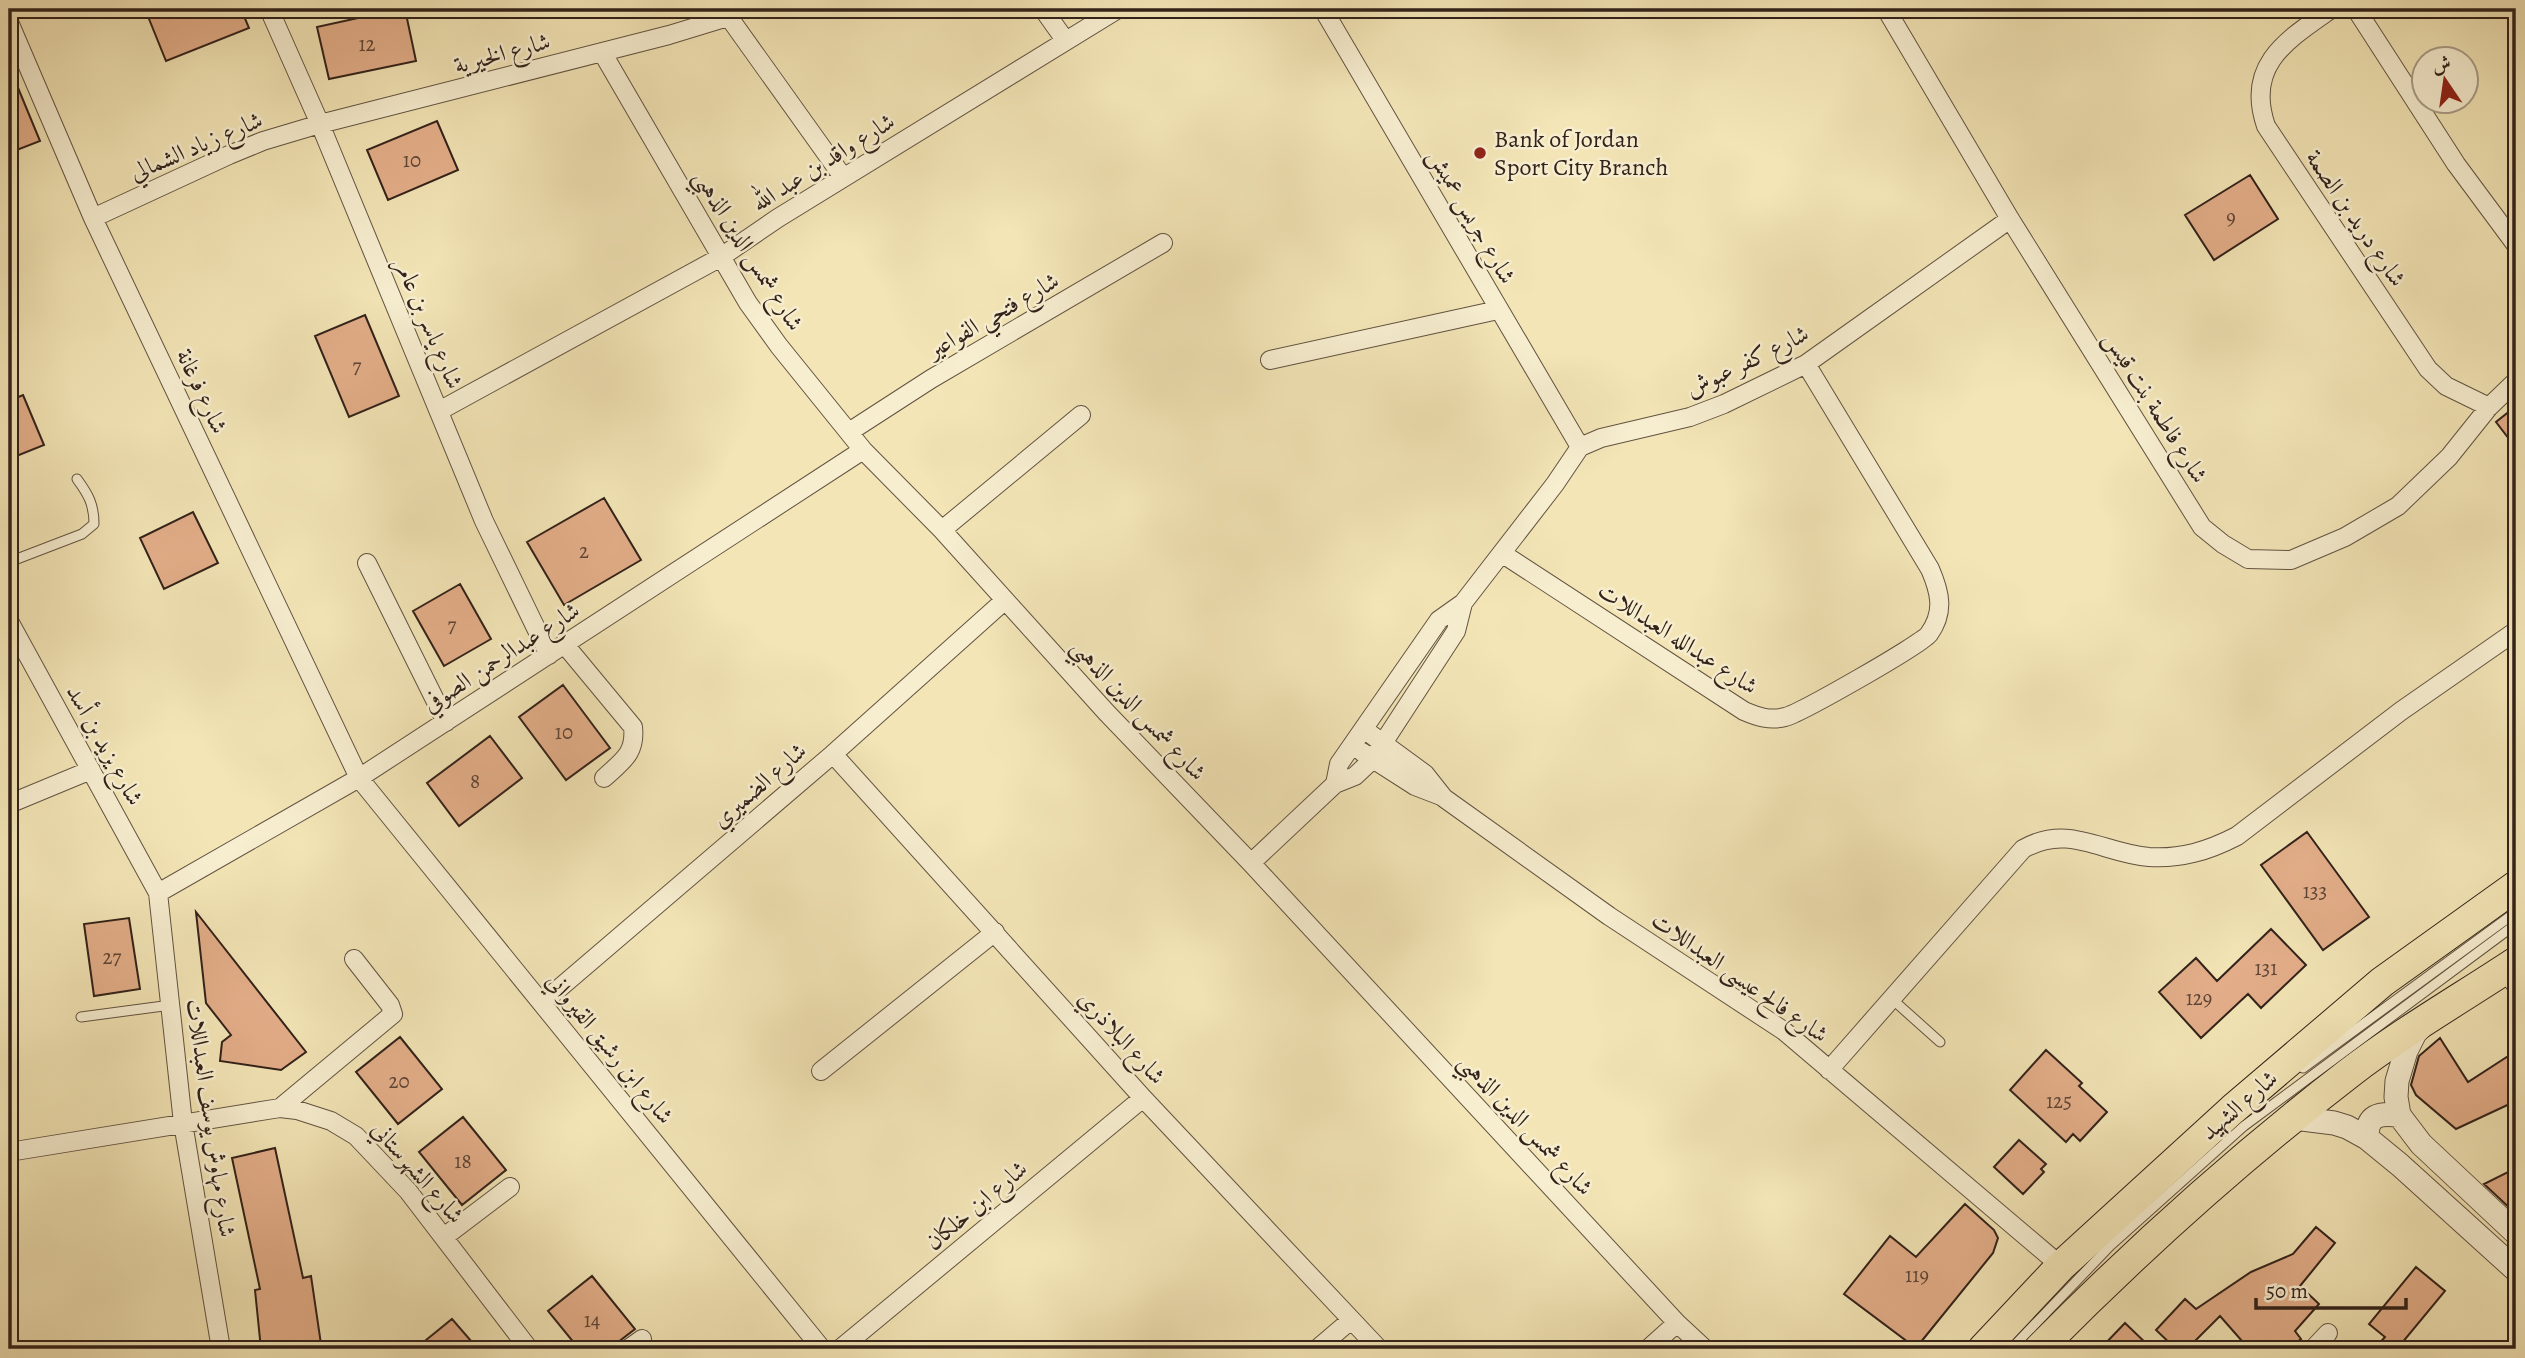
<svg xmlns="http://www.w3.org/2000/svg" width="2525" height="1358" font-family="Alegreya,Amiri,serif">
<style>
.building{fill:#e3ae89;stroke:#32221a;stroke-width:2}
.lines{fill:none;stroke-linecap:round;stroke-linejoin:round}
.service-casing{stroke:#625341;stroke-width:11}
.minor-casing{stroke:#625341;stroke-width:20}
.tertiary-casing{stroke:#625341;stroke-width:25}
.trunk-casing{stroke:#32221a;stroke-width:32}
.service{stroke:#f7eed0;stroke-width:9}
.minor{stroke:#f7eed0;stroke-width:18}
.tertiary{stroke:#f7eed0;stroke-width:23}
.trunk{stroke:#f3e5b6;stroke-width:30}
.poi-dot{fill:#8f2418;stroke:#f7eed0;stroke-width:2.5}
.labels{text-anchor:middle;dominant-baseline:central;stroke-width:5;stroke-linejoin:round;paint-order:stroke}
.number-label{font-size:21px;fill:#5e4536}
.street-label{font-size:24px;fill:#32221a;stroke:#f7eed0}
.poi-label{font-size:24px;fill:#32221a;stroke:#f7eed0;text-anchor:start}
</style>
<rect width="100%" height="100%" fill="#f3e5b6"/>
<filter id="stains"><feTurbulence type="fractalNoise" baseFrequency=".00286" numOctaves="4"/><feColorMatrix values="0 0 0 0 .2 0 0 0 0 .09 0 0 0 0 .02 0 0 0 .5 -.17"/></filter>
<radialGradient id="worn" r=".72"><stop offset=".6" stop-color="#630" stop-opacity="0"/><stop offset="1" stop-color="#630" stop-opacity=".3"/></radialGradient>
<path class="building" d="M145,9h96l8,19 -83,33z
M399,9h6l11,52 -87,18 -12,-52z
M9,66l31,75 -31,12z
M437,121l21,49 -70,30 -21,-50z
M2250,175l28,44 -64,41 -29,-45z
M365,315l34,81 -50,21 -34,-81z
M23,395l21,50 -35,14v-58z
M2516,406v42l-20,-26z
M604,498l37,62 -77,45 -37,-63z
M193,512l25,51 -54,26 -24,-51z
M460,584l31,55 -47,27 -31,-55z
M563,685l47,63 -44,32 -47,-63z
M490,736l32,42 -63,48 -32,-43z
M2307,832l62,85 -46,33 -62,-85z
M196,912l110,140 -25,18 -61,-9 2,-19 9,-7 -25,-32z
M129,918l11,71 -46,7 -10,-72z
M2271,929l35,36 -45,43 -13,-14 -47,44 -42,-46 37,-34 21,23z
M400,1037l42,52 -44,35 -42,-52z
M2440,1038l28,44 48,-31v50l-60,28 -40,-34 -5,-10 8,-29z
M2046,1050l36,33 -3,3 28,26 -27,29 -7,-7 -7,8 -56,-52z
M463,1117l43,53 -44,35 -43,-53z
M2019,1140l27,24 -5,5 3,3 -21,22 -29,-27z
M275,1148l28,130 8,-2 10,68 -20,5h-40l-6,-59 5,-1 -28,-131z
M2516,1168v46l-32,-30z
M1965,1204l29,26 4,8 -5,15 -77,95 -72,-54 46,-58 26,21z
M2316,1227l19,16 -35,43 19,18 -24,27 6,8 -13,10h-39l-29,-33 -33,33h-11l-20,-19 29,-31 11,10 55,-37 42,-18z
M2416,1267l29,24 -48,58h-23l11,-12 -16,-13z
M592,1276l43,53 -26,20h-30l-31,-38z
M452,1319l26,30h-63z
M2125,1323l27,26h-52z"/>
<g class="lines">
<g class="service-casing">
<path id="service" d="M9,562l73,-28 12,-10c0,-20 -6,-30 -17,-45
M2503,975l13,18
M1892,999l48,43
M81,1017l90,-12
M2303,1068l213,-156
M2011,1349l99,-103 134,-120 272,-202"/>
</g>
<g class="minor-casing">
<path id="minor" d="M269,9l51,115 164,397 65,134
M723,9l120,168
M1043,9l22,31
M1323,9l257,438
M1886,9l124,210 192,308 21,17 25,15 43,1 54,-23 53,-31 51,-49 40,-50 27,-26
M2331,9c-44,31 -86,56 -65,117l162,243 18,17 43,21
M2356,9l100,155 60,81
M9,22l84,196 266,560 463,571
M602,52l146,251 31,43 84,104 79,80 164,182 145,151 426,460 28,26
M93,218l136,-63 34,-14 57,-17 349,-89 59,-18
M1270,360l228,-50
M439,411l282,-154 57,-39 340,-209
M849,432l82,-53 232,-136
M942,530l139,-115
M1503,554l241,157c14,6 26,10 41,6 14,-3 137,-73 144,-83 16,-22 11,-42 1,-65l-124,-205
M367,563l79,159
M9,621l149,272 25,230 38,226
M565,645l68,82c3,27 -11,34 -29,51
M1365,730l60,44 19,24 165,118 175,115 277,235
M1362,752l53,34 26,10
M833,754l310,344 236,251
M1335,784l4,-20 100,-144 24,-17 92,-119 25,-37 21,-9 89,-21 34,-13 82,-40 204,-145
M9,804l82,-34
M1251,863l84,-79 20,-8 17,-16 84,-129 7,-28
M158,893l201,-115 504,-328
M542,1003l291,-249 171,-153
M1829,1070l194,-221c46,-26 79,4 126,8 32,2 59,-6 88,-21l164,-125 115,-80
M821,1071l174,-139
M280,1108l113,-94 -3,-9 -36,-46
M9,1152l271,-44 17,2 34,11 25,15 52,55 121,158
M444,1237l66,-50
M628,1349l14,-10
M840,1349l303,-251
M1317,1349l34,-29
M1648,1349l29,-26
M2313,1349l15,-16"/>
</g>
<g class="tertiary-casing">
<path id="tertiary" d="M2422,1026l-7,7 -9,18 -9,30 -1,16 3,18 22,29 95,89
M2294,1118l40,5 13,4 20,11 33,27 116,105
M2367,1138c0,-23 11,-25 32,-23"/>
</g>
<g class="trunk-casing">
<path id="trunk" d="M1983,1349l78,-83 172,-157 149,-127 134,-96
M2039,1349c97,-98 200,-191 309,-275 53,-41 112,-75 168,-112"/>
</g>
<use href="#service" class="service"/>
<use href="#minor" class="minor"/>
<use href="#tertiary" class="tertiary"/>
<use href="#trunk" class="trunk"/>
</g>
<circle class="poi-dot" cx="1480" cy="153" r="7"/>
<g class="labels">
<g class="number-label">
<text x="367" y="44">12</text>
<text x="412" y="160">10</text>
<text x="2231" y="217">9</text>
<text x="357" y="366">7</text>
<text x="584" y="551">2</text>
<text x="452" y="625">7</text>
<text x="564" y="732">10</text>
<text x="475" y="781">8</text>
<text x="2315" y="891">133</text>
<text x="112" y="957">27</text>
<text x="2266" y="968">131</text>
<text x="2199" y="998">129</text>
<text x="399" y="1081">20</text>
<text x="2059" y="1101">125</text>
<text x="463" y="1161">18</text>
<text x="1917" y="1275">119</text>
<text x="592" y="1320">14</text>
</g>
<g class="street-label">
<text transform="translate(502 53) rotate(-15)">شارع الخيرية</text>
<text transform="translate(196 146) rotate(-23)">شارع زياد الشمالي</text>
<text transform="translate(823 162) rotate(-32)">شارع واقد بن عبد الله</text>
<text transform="translate(1472 216) rotate(60)">شارع جريس عميش</text>
<text transform="translate(2356 218) rotate(56)">شارع دريد بن الصمة</text>
<text transform="translate(749 250) rotate(58)">شارع شمس الدين الذهبي</text>
<text transform="translate(993 315) rotate(-30)">شارع فتحي الفواعير</text>
<text transform="translate(429 323) rotate(67)">شارع ياسر بن عامر</text>
<text transform="translate(1747 361) rotate(-26)">شارع كفر عبوش</text>
<text transform="translate(202 391) rotate(65)">شارع فرغانة</text>
<text transform="translate(2156 407) rotate(58)">شارع فاطمة بنت قيس</text>
<text transform="translate(1678 638) rotate(33)">شارع عبدالله العبداللات</text>
<text transform="translate(501 657) rotate(-33)">شارع عبدالرحمن الصوفي</text>
<text transform="translate(1139 709) rotate(47)">شارع شمس الدين الذهبي</text>
<text transform="translate(105 745) rotate(61)">شارع يزيد بن أسد</text>
<text transform="translate(759 785) rotate(-41)">شارع الضميري</text>
<text transform="translate(1740 977) rotate(35)">شارع فالح عيسى العبداللات</text>
<text transform="translate(1122 1037) rotate(48)">شارع البلاذري</text>
<text transform="translate(610 1048) rotate(51)">شارع ابن رشيق القيرواني</text>
<text transform="translate(2239 1105) rotate(-41)">شارع الشهيد</text>
<text transform="translate(211 1118) rotate(82)">شارع مهاوش يوسف العبداللات</text>
<text transform="translate(1526 1124) rotate(47)">شارع شمس الدين الذهبي</text>
<text transform="translate(418 1172) rotate(49)">شارع الشهرستاني</text>
<text transform="translate(976 1205) rotate(-40)">شارع ابن خلكان</text>
</g>
<g class="poi-label">
<text x="1494" y="139">Bank of Jordan<tspan x="1494" dy="28">Sport City Branch</tspan></text>
</g>
</g>
<rect width="2525" height="1358" fill="none" stroke="#f3e5b6" stroke-width="35"/>
<rect x="10" y="10" width="2504" height="1337" fill="none" stroke="#32221a" stroke-width="3.5"/>
<rect x="18" y="18" width="2490" height="1323" fill="none" stroke="#32221a" stroke-width="2"/>
<g transform="translate(2445 80) rotate(347)"><circle r="33" fill="#f7eed0" stroke="#a89c87" stroke-width="2"/>
<path d="M0-5L12 26L0 18L-12 26Z" fill="#8f2418"/>
<text y="-10" font-size="19" font-weight="bold" text-anchor="middle" fill="#32221a">ش</text>
</g>
<path d="M2256 1298v10h150v-10" fill="none" stroke="#32221a" stroke-width="3.5"/>
<text x="2266" y="1298" font-size="21" fill="#32221a" stroke="#f7eed0" stroke-width="5" paint-order="stroke">50 m</text>
<rect width="100%" height="100%" filter="url(#stains)"/>
<rect width="100%" height="100%" fill="url(#worn)"/>
</svg>
